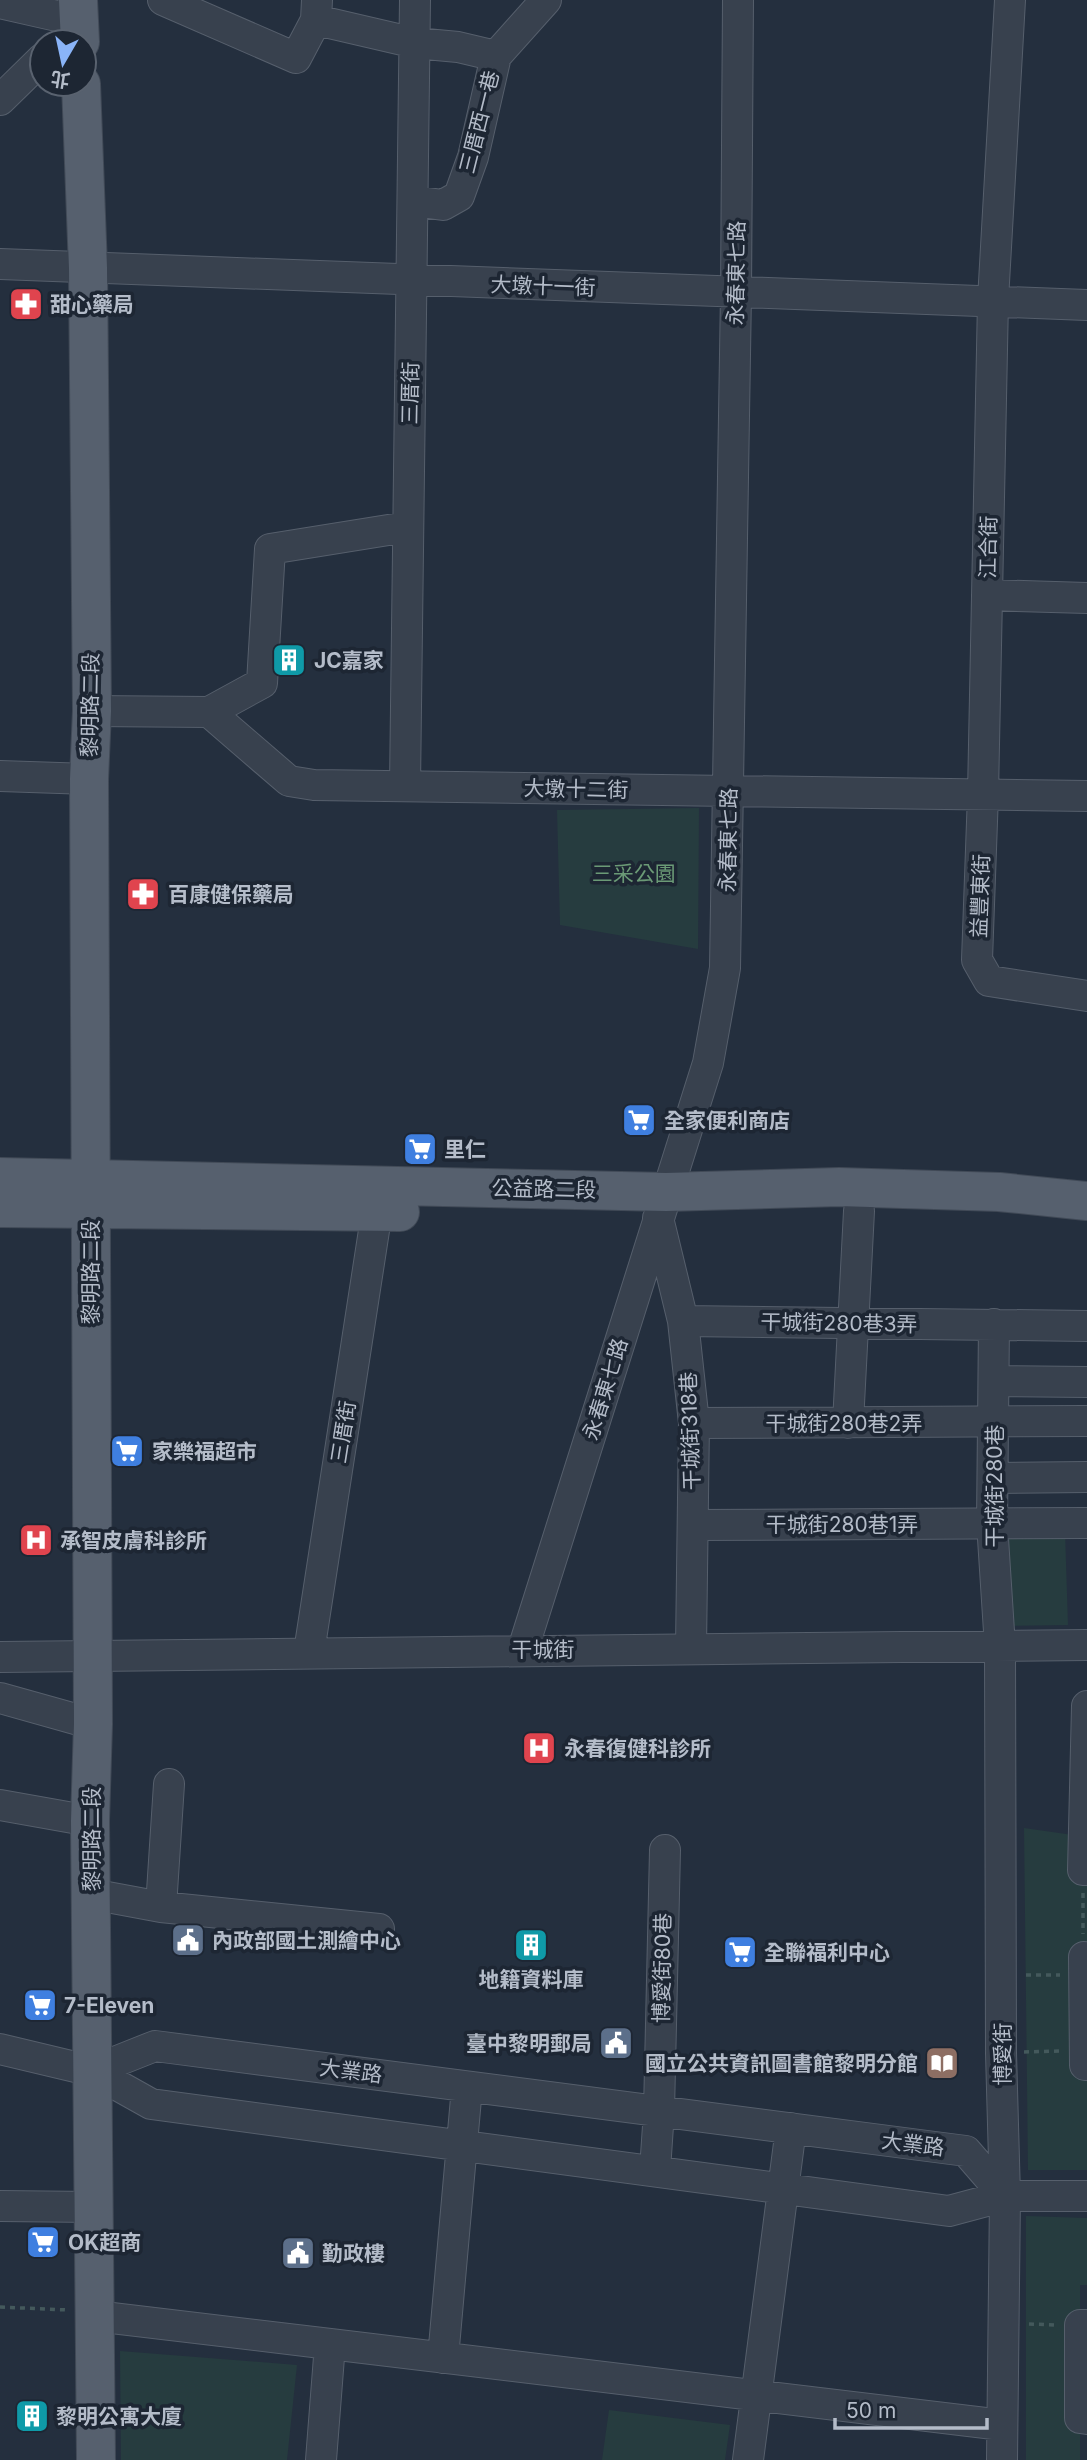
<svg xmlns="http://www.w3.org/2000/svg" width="1087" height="2460" font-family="Inter,'Noto Sans TC',sans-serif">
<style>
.green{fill:#263c3f}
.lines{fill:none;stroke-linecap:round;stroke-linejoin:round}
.minor-casing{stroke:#565f6c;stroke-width:32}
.major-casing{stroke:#414a57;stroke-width:40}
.path{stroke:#44595c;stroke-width:3.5;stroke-dasharray:5 5;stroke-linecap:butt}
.minor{stroke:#38414e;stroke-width:30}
.major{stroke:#56606e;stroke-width:38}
.labels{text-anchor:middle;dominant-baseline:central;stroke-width:7;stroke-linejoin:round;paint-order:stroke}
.street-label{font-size:21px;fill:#b4bcc9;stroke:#1d2633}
.poi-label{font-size:21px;font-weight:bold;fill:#b4bcc9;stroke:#1d2633;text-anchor:start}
.park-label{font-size:21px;fill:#6b9a76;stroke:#1d2633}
</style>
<rect width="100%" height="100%" fill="#242f3e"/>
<path class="green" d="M699,808l-1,141 -138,-24 -3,-115z
M1065,1531l3,94 -64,1 -6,-93z
M1024,1828l63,9v333h-59z
M1026,2216l61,2v67h-7v175h-54z
M120,2351l177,14 -10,95h-166z
M609,2410l121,15 -5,35h-123z"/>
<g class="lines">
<g class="minor-casing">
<path id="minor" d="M163,0l133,58 20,-38 1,-20
M1010,0l-17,300 -10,494 -6,166 12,21 98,15
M0,3l79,18
M316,20l99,23 43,4 38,9 -23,101 -14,39 -16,9 -30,-4
M496,56l50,-56
M0,100l42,-41
M0,264l1087,41
M987,595l100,3
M92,711l117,1 80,69 25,4 773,11
M209,712l53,-29 8,-134 137,-22
M0,776l89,3
M405,786l10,-786
M658,1218l25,103 11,102 -3,225
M683,1321l404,5
M994,1324l-2,199 8,124 1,406 4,143 -3,264
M994,1381l93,1
M694,1423l393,-2
M848,1423l11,-212
M993,1478l94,-1
M693,1525l394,-2
M523,1649l185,-586 17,-95 11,-675 2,-293
M309,1652l68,-441
M0,1657l1087,-12
M0,1698l93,26
M1087,1706l-4,164h4
M0,1805l90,16
M91,1894l70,13 218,22
M161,1907l8,-123
M1084,1957l1,108h2
M0,2049l92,22 59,33 798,107 56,-15h82
M92,2071l63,-25 811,105 39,45
M655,2170l4,-59 6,-261
M0,2206l93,1
M95,2316l235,28 -9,116
M1087,2325h-7v93l7,1
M330,2344l672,81
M443,2358l24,-271
M748,2460l43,-332"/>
</g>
<g class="major-casing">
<path id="major" d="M78,0l2,42
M81,84l7,184 4,443 -3,68 4,945 -3,97 6,639
M0,1177l666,15 173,-5 160,5 88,9
M0,1208l400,4"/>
</g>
<path class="path" d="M1083,1893v41
M1026,1975h34
M1024,2052l37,-1
M0,2307l68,3
M1029,2324l27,1"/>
<use href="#minor" class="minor"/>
<use href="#major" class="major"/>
</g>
<defs>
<g id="pharmacy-square" transform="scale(1.75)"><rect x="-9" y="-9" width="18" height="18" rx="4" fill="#e0444e" stroke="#1d2633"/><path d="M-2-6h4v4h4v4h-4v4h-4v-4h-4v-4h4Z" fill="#fff"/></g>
<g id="building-square" transform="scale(1.75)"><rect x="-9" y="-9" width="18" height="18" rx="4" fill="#0f9aa8" stroke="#1d2633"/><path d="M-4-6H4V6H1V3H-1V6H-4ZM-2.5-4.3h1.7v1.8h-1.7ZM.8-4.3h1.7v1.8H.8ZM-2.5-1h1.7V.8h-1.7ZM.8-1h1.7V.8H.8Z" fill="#fff"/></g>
<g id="supermarket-square" transform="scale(1.75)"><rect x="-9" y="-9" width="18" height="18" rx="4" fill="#3f7fe0" stroke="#1d2633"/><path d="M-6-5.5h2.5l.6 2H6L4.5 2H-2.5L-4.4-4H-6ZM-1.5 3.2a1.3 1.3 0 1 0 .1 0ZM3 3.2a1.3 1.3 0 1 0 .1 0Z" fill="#fff"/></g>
<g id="hospital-square" transform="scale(1.75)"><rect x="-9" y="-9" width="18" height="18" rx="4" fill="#e0444e" stroke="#1d2633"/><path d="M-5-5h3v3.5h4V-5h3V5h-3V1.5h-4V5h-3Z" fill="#fff"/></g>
<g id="civic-square" transform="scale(1.75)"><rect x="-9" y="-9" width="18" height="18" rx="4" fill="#5c6f8a" stroke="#1d2633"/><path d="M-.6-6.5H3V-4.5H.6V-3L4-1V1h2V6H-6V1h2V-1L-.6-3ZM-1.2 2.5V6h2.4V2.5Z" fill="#fff"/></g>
<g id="library-square" transform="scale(1.75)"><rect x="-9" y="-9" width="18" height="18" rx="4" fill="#8d6e63" stroke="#1d2633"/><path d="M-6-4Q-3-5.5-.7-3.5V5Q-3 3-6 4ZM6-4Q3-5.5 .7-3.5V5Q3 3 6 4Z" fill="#fff"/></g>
</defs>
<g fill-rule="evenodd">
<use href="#pharmacy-square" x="26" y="304"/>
<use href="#building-square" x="289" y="660"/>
<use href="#pharmacy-square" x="143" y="894"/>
<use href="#supermarket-square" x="639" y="1120"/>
<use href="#supermarket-square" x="420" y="1149"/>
<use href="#supermarket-square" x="127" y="1451"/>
<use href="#hospital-square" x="36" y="1540"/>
<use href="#hospital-square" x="539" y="1748"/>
<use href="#civic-square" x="188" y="1940"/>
<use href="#building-square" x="531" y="1945"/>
<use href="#supermarket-square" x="740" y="1952"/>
<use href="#supermarket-square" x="40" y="2005"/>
<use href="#civic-square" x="616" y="2043"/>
<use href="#library-square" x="942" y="2063"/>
<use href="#supermarket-square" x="43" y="2242"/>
<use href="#civic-square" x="298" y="2253"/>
<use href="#building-square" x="32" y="2416"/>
</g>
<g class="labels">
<g class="street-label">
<text transform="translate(479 122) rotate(-76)">三厝西一巷</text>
<text transform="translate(736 273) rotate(-89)">永春東七路</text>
<text transform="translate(543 286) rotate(2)">大墩十一街</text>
<text transform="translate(410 393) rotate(-89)">三厝街</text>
<text transform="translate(988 547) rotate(-89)">江合街</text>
<text transform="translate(90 705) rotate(-89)">黎明路二段</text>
<text transform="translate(576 789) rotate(1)">大墩十二街</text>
<text transform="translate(728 840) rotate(-89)">永春東七路</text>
<text transform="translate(980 896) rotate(-88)">益豐東街</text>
<text transform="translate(544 1189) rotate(1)">公益路二段</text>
<text transform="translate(90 1272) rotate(-90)">黎明路二段</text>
<text transform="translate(839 1323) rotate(1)">干城街280巷3弄</text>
<text transform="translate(605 1389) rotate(-73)">永春東七路</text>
<text x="844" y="1423">干城街280巷2弄</text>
<text transform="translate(690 1431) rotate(-92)">干城街318巷</text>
<text transform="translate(343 1432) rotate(-81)">三厝街</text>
<text transform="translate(994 1486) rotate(-90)">干城街280巷</text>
<text x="842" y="1524">干城街280巷1弄</text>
<text x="543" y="1649">干城街</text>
<text transform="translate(91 1839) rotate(-90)">黎明路二段</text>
<text transform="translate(662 1968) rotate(-89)">博愛街80巷</text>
<text transform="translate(1002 2054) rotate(-90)">博愛街</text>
<text transform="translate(351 2071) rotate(7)">大業路</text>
<text transform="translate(913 2144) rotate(7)">大業路</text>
</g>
<g class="poi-label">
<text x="50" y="304">甜心藥局</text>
<text x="314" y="660">JC嘉家</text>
<text x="168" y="894">百康健保藥局</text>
<text x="664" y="1120">全家便利商店</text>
<text x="444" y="1149">里仁</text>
<text x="152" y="1451">家樂福超市</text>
<text x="60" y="1540">承智皮膚科診所</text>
<text x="564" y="1748">永春復健科診所</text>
<text x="212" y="1940">內政部國土測繪中心</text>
<text x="764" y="1952">全聯福利中心</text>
<text x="531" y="1979" text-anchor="middle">地籍資料庫</text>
<text x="64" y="2005">7-Eleven</text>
<text x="592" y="2043" text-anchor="end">臺中黎明郵局</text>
<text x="918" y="2063" text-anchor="end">國立公共資訊圖書館黎明分館</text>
<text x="68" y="2242">OK超商</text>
<text x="322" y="2253">勤政樓</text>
<text x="56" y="2416">黎明公寓大廈</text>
</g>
<g class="park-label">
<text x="634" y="873">三采公園</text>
</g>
</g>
<g transform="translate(63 63) rotate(189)"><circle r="33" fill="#1d2633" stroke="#59626f" stroke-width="2"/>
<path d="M0-5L12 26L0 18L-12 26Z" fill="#8ab4f8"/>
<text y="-10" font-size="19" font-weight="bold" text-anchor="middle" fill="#b4bcc9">北</text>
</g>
<path d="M835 2418v10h152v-10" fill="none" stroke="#b4bcc9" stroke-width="3.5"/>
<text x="846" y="2418" font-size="21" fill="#b4bcc9" stroke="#1d2633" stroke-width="5" paint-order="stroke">50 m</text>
</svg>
